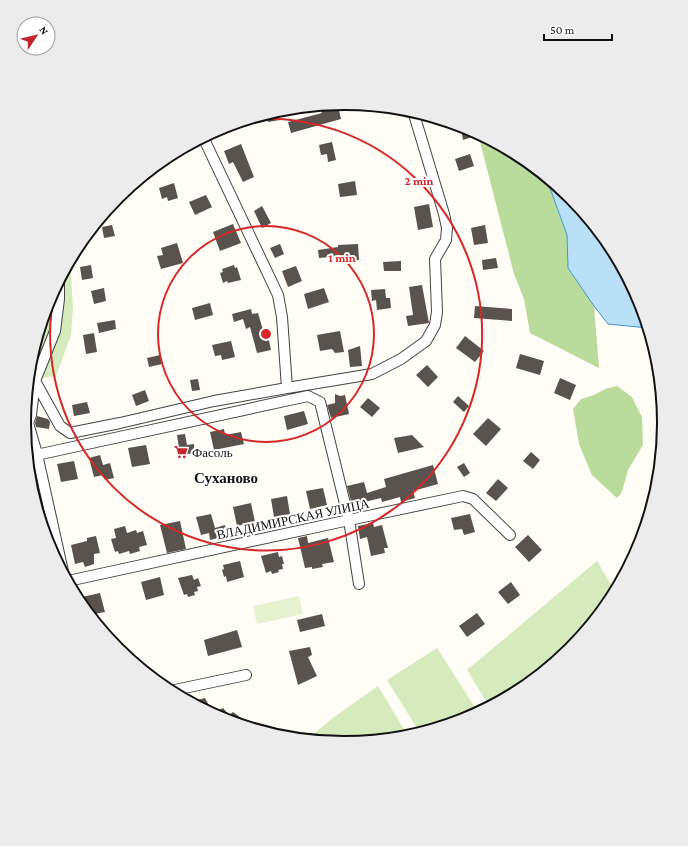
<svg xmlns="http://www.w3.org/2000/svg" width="688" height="846" font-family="'Crimson Pro',serif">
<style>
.green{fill:#d5ebbd}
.forest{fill:#b9dc9c}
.pitch{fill:#e6f2cf}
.water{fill:#b9e0f7;stroke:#3f96cf}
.building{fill:#5a524d}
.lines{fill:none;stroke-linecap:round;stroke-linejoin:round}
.street-casing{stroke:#444;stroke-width:12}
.street{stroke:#fff;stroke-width:10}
.ring{fill:none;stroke:#d62828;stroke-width:2}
.labels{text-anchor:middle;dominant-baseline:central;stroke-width:4;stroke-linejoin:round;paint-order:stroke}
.poi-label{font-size:13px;fill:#111;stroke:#fff;text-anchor:start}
.street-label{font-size:13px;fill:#111;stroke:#fff}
.quarter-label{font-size:15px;font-weight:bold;fill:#111;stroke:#fff}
.rim{fill:none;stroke:#111;stroke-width:2}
.centre{fill:#d62828;stroke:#fff;stroke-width:2}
.ring-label{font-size:12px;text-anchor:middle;font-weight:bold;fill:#d62828;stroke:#fff;stroke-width:4;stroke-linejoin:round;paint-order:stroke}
</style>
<rect width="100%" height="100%" fill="#fffdf5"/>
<path class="green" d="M70,260l3,47 -2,28 -15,41 -28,4 2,-20 18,-60z
M597,561l18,30 -18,14 4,7 -31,37 -48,40 -33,17 -22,-36z
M437,648l41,64 -12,7 -46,14 -33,-53z
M378,686l30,50 -64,7 -36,-4 22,-19z"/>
<path class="forest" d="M478,134l44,23 24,20 21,58 1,33 26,38 5,62 -69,-35 -6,-34 -10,-25z
M617,386l15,11 10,20 1,28 -15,25 -6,22 -5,6 -25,-23 -13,-31 -6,-35 8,-10 13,-4 11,-6z"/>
<path class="pitch" d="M299,596l4,18 -46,10 -4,-18z"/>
<path class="water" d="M546,177l24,20 40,48 30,56 8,27 -40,-4 -14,-18 -26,-38 -1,-33z"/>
<path class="building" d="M338,106l3,13 -50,14 -3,-11 34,-9 -1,-2z
M278,110l2,10 -12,2 -2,-8z
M467,128l3,1 2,8 -9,3 -2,-11z
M332,142l4,18 -8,2 -1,-8 -6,1 -2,-10z
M241,144l13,33 -11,5 -10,-20 -4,2 -5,-13z
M470,154l4,12 -15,5 -4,-12z
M355,181l2,14 -17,2 -2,-13z
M174,183l4,15 -10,3 -1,-4 -5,2 -3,-11z
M206,195l6,12 -17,8 -6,-13z
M429,204l4,23 -15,3 -4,-23z
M262,206l9,17 -9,5 -8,-17z
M233,224l8,19 -21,8 -7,-19z
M112,225l3,11 -11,2 -2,-11z
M485,225l3,18 -14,2 -3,-17z
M177,243l6,20 -22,6 -4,-13 6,-1 -2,-7z
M280,244l4,10 -9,4 -5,-10z
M358,244l1,16 -20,1v-5l-20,2 -1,-8 20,-3v-2z
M496,258l2,10 -15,2 -1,-10z
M401,261v10h-17l-1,-9z
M91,265l2,13 -11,2 -2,-13z
M234,265l1,3 2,-1 4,13 -13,3 -1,-2 -4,2 -3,-10 3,-1 -1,-3z
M296,266l6,15 -14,6 -6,-16z
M422,285l7,38 -21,3 -2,-10 7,-1 -4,-28z
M104,288l2,13 -12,3 -3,-13z
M324,288l5,14 -21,7 -4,-15z
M385,289l1,9h4l1,10 -14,2 -1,-10 -4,1 -1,-11z
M210,303l3,12 -18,5 -3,-12z
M475,306l37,3v12l-38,-3z
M251,309l1,5 6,-1 7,24 3,-1 3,14 -14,3 -7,-26 -4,2 -3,-10 -9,3 -2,-8z
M115,320l1,9 -17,4 -2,-10z
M340,331l4,21 -9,1 -3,-4 -12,2 -3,-16z
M94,333l3,19 -11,2 -3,-19z
M465,336l19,15 -9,11 -19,-14z
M231,341l4,16 -13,3 -1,-5 -6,1 -3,-11z
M360,346l2,20 -12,1 -2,-17z
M520,354l24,7 -4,14 -24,-7z
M160,355l2,9 -13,3 -2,-9z
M427,365l11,12 -10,10 -12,-12z
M560,378l16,7 -6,15 -16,-7z
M198,379l2,11 -8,1 -2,-11z
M145,390l4,11 -13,5 -4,-11z
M335,394l5,2 5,-1 4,19 -18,4 -4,-13 8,-2z
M458,396l11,10 -5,6 -11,-10z
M368,398l12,10 -8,9 -12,-10z
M87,402l3,11 -16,3 -2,-11z
M304,411l4,13 -21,6 -3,-14z
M37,416l11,3 2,3 -1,7 -13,-2 -1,-4z
M488,418l13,11 -15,17 -13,-12z
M224,429l1,6 16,-3 3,12 -30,6 -4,-18z
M185,434l2,11 7,-1 1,9 -15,2 -3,-20z
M412,435l12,12 -26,6 -4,-15z
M146,445l4,19 -18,3 -4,-19z
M531,452l9,8 -7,9 -10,-8z
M100,455l3,10 7,-2 4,15 -9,2 -2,-5 -9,2 -5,-19z
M74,461l4,18 -17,3 -4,-18z
M464,463l6,10 -6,4 -7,-10z
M433,465l5,19 -25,7 2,7 -14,4 -1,-5 -18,5 -1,-4 -29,7 -5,-19 17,-4 3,11 19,-6 -2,-8z
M498,479l10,9 -12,13 -10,-8z
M323,488l4,17 -17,4 -4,-18z
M287,496l3,18 -16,3 -3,-18z
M251,503l4,19 -18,4 -4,-19z
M211,514l4,14 10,-3 2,11 -17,4 -1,-7 -8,2 -5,-18z
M470,514l5,18 -11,3 -2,-6 -8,1 -3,-12z
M180,521l6,28 -19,4 -7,-28z
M373,523l1,4 8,-2 6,23h-4l1,5 -14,3 -4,-19 -7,2 -2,-13z
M125,526l2,7 9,-3 1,3 6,-2 4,14 -8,2 1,4 -10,3 -1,-3 -10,3 -1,-3 -3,1 -4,-13 5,-1 -2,-9z
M528,535l14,15 -13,12 -14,-15z
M96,536l4,17 -6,1v10l-9,3 -2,-5 -8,2 -4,-19 16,-4v-3z
M307,536l1,7 20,-5 6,24 -12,2 1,3 -11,2v-2l-7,1 -7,-30z
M278,552l1,5 3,-1 2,8h-2l1,5 -5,1 1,2 -7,2 -1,-3 -5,2 -5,-17z
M240,561l4,16 -17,5 -1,-6 -2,1 -2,-7 2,-1 -1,-4z
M192,575l2,5 4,-2 3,8 -4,1 1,4 -4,1 1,3 -7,2 -1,-3 -3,1 -6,-17z
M160,577l4,18 -18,5 -5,-18z
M511,582l9,13 -12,9 -10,-12z
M100,593l5,19 -16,3 -5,-7 -2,-11z
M477,613l8,11 -18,13 -8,-11z
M322,614l3,12 -25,6 -3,-12z
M237,630l5,17 -34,9 -4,-16z
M310,647l2,8 -4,2 9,19 -19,9 -9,-34z
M205,698l8,15 10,-5 6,7 4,-3 21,15 -1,1 -32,-9 -31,-17z"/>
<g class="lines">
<g class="street-casing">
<path id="street" d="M59,281v18l-4,32 -20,50 -4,34 -3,8 9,31 27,122
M35,381l25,45 10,7 50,-10 94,-22 73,-13 -5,-71 -4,-22 -75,-158
M287,388l85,-14 29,-15 25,-18 9,-16 2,-13 -2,-53 11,-19 1,-12 -3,-14 -31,-103
M27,457l281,-61 12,6 29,118 10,64
M68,581l281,-61 114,-24 10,3 37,36
M170,691l76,-16"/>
</g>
<use href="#street" class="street"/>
</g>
<g class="ring">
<circle cx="266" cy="334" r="108"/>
<path d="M251 119A216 216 0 1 1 55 289"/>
</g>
<defs>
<g id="supermarket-bare" transform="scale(1.08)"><path d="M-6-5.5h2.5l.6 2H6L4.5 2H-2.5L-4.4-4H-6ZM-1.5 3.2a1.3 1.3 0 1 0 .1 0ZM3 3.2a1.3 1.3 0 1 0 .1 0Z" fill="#c4262e" stroke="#fff" stroke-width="2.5" paint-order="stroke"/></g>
</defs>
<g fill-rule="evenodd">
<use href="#supermarket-bare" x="181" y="452"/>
</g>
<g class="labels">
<g class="poi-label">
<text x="192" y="452">Фасоль</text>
</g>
<g class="street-label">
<text transform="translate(293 519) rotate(-12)">ВЛАДИМИРСКАЯ УЛИЦА</text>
</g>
<g class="quarter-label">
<text x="226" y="478">Суханово</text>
</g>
</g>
<path d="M0 0H688V846H0ZM31 423a313 313 0 1 1 626 0a313 313 0 1 1-626 0Z" fill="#ececec" fill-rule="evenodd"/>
<path class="rim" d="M31 423a313 313 0 1 1 626 0a313 313 0 1 1-626 0Z"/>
<circle cx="266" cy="334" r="6" class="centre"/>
<g class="ring-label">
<text x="419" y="185">2 min</text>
<text x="342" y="262">1 min</text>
</g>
<g transform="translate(36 36) rotate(55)"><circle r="19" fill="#ffffff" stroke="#a0a0a0"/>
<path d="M0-3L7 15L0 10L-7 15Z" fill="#c4262e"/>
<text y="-6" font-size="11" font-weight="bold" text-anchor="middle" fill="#111111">N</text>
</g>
<path d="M544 34v6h68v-6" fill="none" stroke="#111111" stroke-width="2"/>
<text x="550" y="34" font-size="12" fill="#111111" stroke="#ffffff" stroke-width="3" paint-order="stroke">50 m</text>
</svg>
